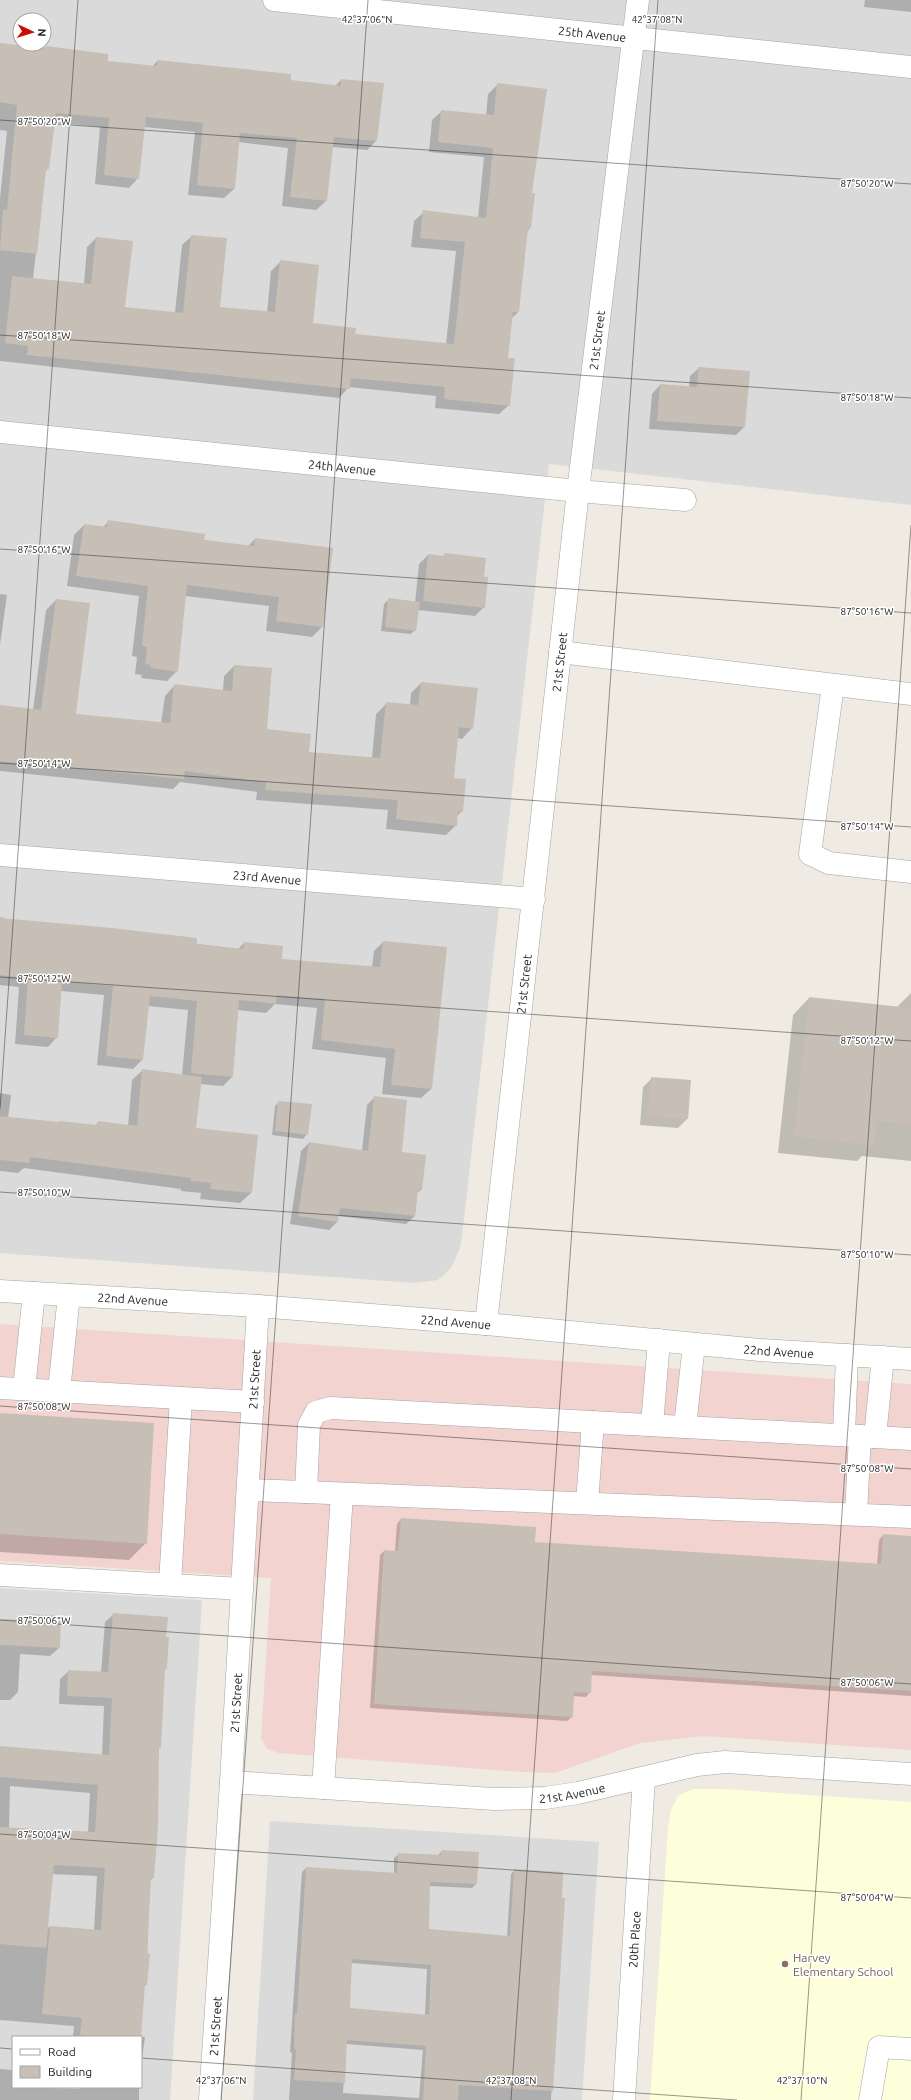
<svg xmlns="http://www.w3.org/2000/svg" width="911" height="2100" font-family="Ubuntu,sans-serif">
<style>
.residential{fill:#dbdada;fill-rule:evenodd}
.commercial{fill:#f2d3cf}
.education{fill:#fdffdb}
.shadow{fill:#0003;fill-rule:evenodd}
.building{fill:#c7beb5;fill-rule:evenodd}
.lines{fill:none;stroke-linecap:round;stroke-linejoin:round}
.minor-casing{stroke:#a4a4a4;stroke-width:23}
.minor{stroke:#fff;stroke-width:22}
.ticks{fill:none;stroke:#1d1d1d;stroke-width:1;stroke-opacity:0.45}
.education-dot{fill:#8d6e63;stroke:#fff;stroke-width:1.5}
.labels{text-anchor:middle;dominant-baseline:central;stroke-width:3;stroke-linejoin:round;paint-order:stroke}
.street-label{font-size:12px;fill:#1d1d1d;stroke:#fff}
.education-label{font-size:12px;fill:#785e54;stroke:#fff;text-anchor:start}
.ticks-label{font-size:10px;text-anchor:middle;fill:#1d1d1d;stroke:#fff;stroke-width:3;stroke-linejoin:round;paint-order:stroke}
</style>
<rect width="100%" height="100%" fill="#efebe2"/>
<path class="residential" d="M0,0h911v505l-362,-41 -85,755 -4,29 -9,20 -13,12 -23,3 -415,-30zM20,20h24v24h-24z
M0,1588l202,12 -32,500h-170zM13,2037h128v50h-128z
M270,1821l329,21 -17,258h-329z"/>
<path class="commercial" d="M0,1324l911,60v366l-208,-14 -63,7 -85,30 -34,-1 -242,-19 -12,-4 -6,-11 10,-160 -271,-17z"/>
<path class="education" d="M693,1789h30l188,13v298h-261l18,-272 3,-18 7,-14z"/>
<path class="shadow" d="M865,0h46v12l-47,-5z
M0,44l44,5 2,-2 61,15 45,5 5,-6 132,20 46,5 6,-6 35,61 -9,9 -35,-3 -6,54 -10,9 -34,-4 6,-58 -50,-6 -4,47 -10,9 -36,-3 7,-63 -51,-5 -6,51 -9,10 -34,-4 5,-57 -47,-5 -5,46 -3,4 -12,107 51,5 3,-37 9,-9 28,70 51,5 7,-68 10,-9 27,72 48,5 4,-42 10,-10 31,63 42,11 92,9 10,-93 -45,-4 3,-26 10,-9 54,6 6,-61 -55,-5 3,-32 10,-9 44,5 2,-22 10,-10 33,109 -1,35 -3,3 -9,81 -7,7 -4,40 2,46 -10,9 -64,-6 1,-12 -87,-9 -10,11 -339,-37v-163l7,-67 -7,-1z
M699,368l45,59 -8,8 -87,-6 3,-35 8,-9 29,3 1,-12z
M108,522l95,18 45,6 7,-7 67,88 -10,10 -46,-6 3,-25 -84,-10 -8,75 -10,10 -26,-3 1,-3 -7,-1 2,-17 -5,-1 7,-60 -72,-10 7,-51 10,-10 19,2z
M445,554l38,24 1,29 -9,9 -57,-6 -3,20 -4,4 -30,-3 3,-27 5,-5 26,4 4,-39 9,-9 15,2z
M0,594l7,1 -7,50z
M56,600l19,115 86,8 4,-27 10,-11 48,6 1,-15 10,-10 32,64 42,23 64,5 4,-44 11,-11 23,2 1,-12 10,-10 51,45 -10,11 -5,-1 -4,41 9,32 -5,5 -1,9 -10,10 -60,-6 2,-19 -132,-10 1,-8 -77,-10 -7,7 -173,-18v-65l33,4 13,-100z
M0,917l4,1v2l234,29 6,-6 36,17 92,7 2,-16 9,-9 48,147 -10,9 -39,-4 4,-36 -74,-9 5,-41 -42,-4 -9,9 -28,-3 -6,67 -9,9 -23,-2 -6,45 57,64 -11,10 -40,-4 1,-6 -20,-2v-2l-157,-21 -6,5 -18,-2v-78l11,2 -3,23 87,8 3,-4 30,4 4,-46 11,-10 39,5 6,-65 -40,-4 -6,54 -9,9 -36,-4 7,-70 -43,-4 -4,46 -9,10 -33,-3 4,-57 -19,-2z
M911,993v168l-49,-5 -5,5 -79,-8 15,-138 16,-17 87,10z
M652,1078l38,3 -3,38 -9,9 -38,-3 3,-38z
M375,1097l26,56 20,37 -4,3 -2,23 -9,8 -68,-8 -1,6 -8,8 -39,-6 11,-73 8,-8 53,8 5,-46z
M279,1102l28,32 -4,5 -31,-4 3,-29z
M0,1414l146,129 -17,17 -129,-8z
M401,1519l133,24 343,22 2,-25 4,-5 28,2v159l-320,-21 -1,17 -4,5 -13,-1 -1,21 -5,4 -197,-13 10,-153 4,-4h11l2,-27z
M114,1614l51,23 1,31 -2,3 -4,77 -2,2 -5,128 -3,3 -4,104 -3,2 -3,50h5l-4,28v-28h-68l1,-11 -74,-6v-272l102,8 2,-50 -45,-2 1,-25 9,-8 32,2 4,-51zM10,1786l80,7 -2,40 -79,-5zM52,1874l45,2 -3,55 -47,-4z
M29,1615l30,33 -9,8 -30,-2 -2,38 -8,8h-10v-80l23,1z
M442,1851l34,33 -4,4 -43,-2 -1,44 79,7 4,-63 4,-4 45,29h4l-13,201h-262l3,-47 -2,-1 12,-180 4,-4 88,6v-16l5,-4 39,1zM351,1963l76,6 -2,47 -76,-7zM346,2044l77,6 -4,48 -76,-5z
M0,2069l13,1v17l67,2v-2h59v13h-139z"/>
<path class="building" d="M0,43l46,5v-2l62,8v7l49,5v-6l134,14v6l50,6v-7l43,4 -7,58 -43,-4 -7,64 -37,-4 7,-59 -57,-5 -5,56 -38,-4 6,-62 -57,-6 -7,62 -35,-4 5,-57 -53,-5 -7,56h-3l-9,85 -37,-4 3,-41 4,1 10,-105 -17,-3z
M497,83l50,6 -15,104h3l-4,35h-3l-9,84h-6l-5,46h7l-5,48 -66,-7 1,-12 -94,-9 -1,11 -323,-34 1,-9 -23,-3 7,-67 79,8 5,-47 37,4 -8,66 58,6 8,-78 36,3 -7,69 55,5 5,-52 39,5 -6,58 43,5 -1,6 99,10 11,-102 -45,-4 3,-28 63,8 7,-70 -55,-6 3,-32 53,5z
M698,367l52,4 -5,56 -88,-6 3,-37 37,3z
M108,520l97,14 -1,6 50,6 1,-8 78,10 -10,79 -47,-6 3,-24 -92,-12 -9,87 -27,-4v-3l-6,-1 2,-17 -5,-1 6,-60 -72,-10 8,-52 23,3z
M445,553l41,5 -2,19h4l-3,31 -62,-7 5,-47 16,2z
M388,598l32,4 -4,29 -31,-4z
M56,599l34,4 -14,111 94,9 4,-39 58,7 2,-26 38,3 -5,61 44,5 -2,18 71,6 6,-56 32,3 3,-23 57,6 -5,41 -14,-2 -5,51 12,1 -3,33 -5,-1 -1,15 -61,-7 2,-19 -133,-10 1,-8 -81,-11 -1,8 -184,-18v-56l41,5z
M0,918l112,10 85,10v6l46,5 1,-7 39,4 -1,13 98,8 3,-26 64,6 -15,142 -41,-4 4,-36 -74,-9 4,-41 -48,-4 -1,9 -37,-4 -6,77 -42,-4 6,-72 -47,-5 -7,64 -37,-4 7,-70 -51,-5 -4,57 -34,-3 4,-57 -28,-3z
M809,997l102,11v117l-34,-4 -3,25 -80,-10z
M142,1069l60,8 -6,51 62,7 -6,58 -42,-4 1,-6 -20,-2v-3l-100,-13 -61,-8v6l-30,-3v-44l59,6v-1l38,4 1,-4 39,5z
M651,1077l40,3 -3,39 -40,-3z
M374,1096l33,4 -5,52 24,3 -4,35h-4l-3,26 -75,-8 -2,14 -40,-6 11,-74 59,9z
M278,1101l34,3 -4,31 -33,-4z
M0,1413l154,10 -7,121 -147,-10z
M401,1518l135,9 -1,15 346,22 2,-30 28,2v155l-319,-20 -1,22 -17,-1 -1,25 -199,-13 10,-154 14,1z
M113,1613l55,4 -2,20h3l-2,32 -2,-1 -4,80h-2l-1,79 -4,51h-3l-4,75 3,1 -3,31h-2l-4,52h-49l-12,-2 2,-17 -40,-4 8,-88 51,4 4,-62 -51,-3 -8,83 -46,-4v-117l95,5 3,-47 -98,-8v-31l109,9 3,-57 -45,-2 1,-26 40,2z
M29,1614l32,2 -1,32 -60,-3v-26l29,1z
M442,1850l37,2 -2,32 -47,-2 -1,47 81,7 4,-67 49,3 -1,26h3l-12,193 -94,-6 -1,15h-35l3,-54 -79,-6 -2,43 -51,-3 2,-31 -2,-1 1,-34h2l9,-147 91,6 1,-20 43,2zM352,1959l79,6 -2,50 -79,-7z"/>
<g class="lines">
<g class="minor-casing">
<g id="minor">
<path id="s1" d="M274,0l637,67"/>
<path id="s2" d="M0,432l578,59 107,9"/>
<path d="M560,652l351,42"/>
<path d="M833,685l-23,169 19,9 82,9"/>
<path id="s3" d="M0,855l534,44"/>
<path id="s4" d="M0,1291l258,15 228,18 274,26 151,9"/>
<path id="s5" d="M486,1324l92,-833 60,-491"/>
<path d="M0,1388l253,14"/>
<path d="M24,1389l10,-96"/>
<path d="M59,1391l10,-96"/>
<path d="M652,1425l7,-85"/>
<path d="M685,1427l9,-83"/>
<path d="M844,1435l3,-80"/>
<path d="M875,1437l8,-80"/>
<path d="M911,1439l-580,-31 -15,4 -7,13 -3,67 605,25"/>
<path d="M248,1490l58,2"/>
<path d="M587,1503l6,-81"/>
<path d="M856,1514l4,-78"/>
<path d="M0,1575l242,14"/>
<path d="M170,1584l11,-186"/>
<path id="s6" d="M231,1782l263,17 51,-1 33,-5 119,-28 28,-3 186,12"/>
<path d="M323,1788l19,-294"/>
<path id="s7" d="M210,2100l21,-318 27,-476"/>
<path id="s8" d="M624,2100l20,-322"/>
<path d="M870,2100l9,-53 32,2"/>
</g>
</g>
<use href="#minor" class="minor"/>
</g>
<path class="ticks" d="M0,120l911,64M0,335l911,63M0,549l911,64M0,763l911,64M0,977l911,64M0,1109l78,-1109M0,1192l911,63M0,1406l911,63M0,1620l911,64M0,1834l911,64M0,2048l13,1M141,2058l596,42M221,2100l147,-2100M511,2100l147,-2100M801,2100l110,-1575"/>
<circle class="education-dot" cx="785" cy="1964" r="4"/>
<g class="labels">
<g class="street-label">
<text stroke="none"><textPath href="#s1" startOffset="320">25th Avenue</textPath></text>
<text stroke="none"><textPath href="#s5" startOffset="990">21st Street</textPath></text>
<text stroke="none"><textPath href="#s2" startOffset="344">24th Avenue</textPath></text>
<text stroke="none"><textPath href="#s5" startOffset="666">21st Street</textPath></text>
<text stroke="none"><textPath href="#s3" startOffset="268">23rd Avenue</textPath></text>
<text stroke="none"><textPath href="#s5" startOffset="342">21st Street</textPath></text>
<text stroke="none"><textPath href="#s4" startOffset="133">22nd Avenue</textPath></text>
<text stroke="none"><textPath href="#s4" startOffset="457">22nd Avenue</textPath></text>
<text stroke="none"><textPath href="#s4" startOffset="781">22nd Avenue</textPath></text>
<text stroke="none"><textPath href="#s7" startOffset="722">21st Street</textPath></text>
<text stroke="none"><textPath href="#s7" startOffset="398">21st Street</textPath></text>
<text stroke="none"><textPath href="#s6" startOffset="342">21st Avenue</textPath></text>
<text stroke="none"><textPath href="#s8" startOffset="161">20th Place</textPath></text>
<text stroke="none"><textPath href="#s7" startOffset="74">21st Street</textPath></text>
</g>
<g class="education-label">
<text x="793" y="1957">Harvey<tspan x="793" dy="14">Elementary School</tspan></text>
</g>
</g>
<g class="ticks-label">
<text x="367" y="23">42°37'06"N</text>
<text x="657" y="23">42°37'08"N</text>
<text x="44" y="125">87°50'20"W</text>
<text x="867" y="187">87°50'20"W</text>
<text x="44" y="339">87°50'18"W</text>
<text x="867" y="401">87°50'18"W</text>
<text x="44" y="553">87°50'16"W</text>
<text x="867" y="615">87°50'16"W</text>
<text x="44" y="767">87°50'14"W</text>
<text x="867" y="830">87°50'14"W</text>
<text x="44" y="982">87°50'12"W</text>
<text x="867" y="1044">87°50'12"W</text>
<text x="44" y="1196">87°50'10"W</text>
<text x="867" y="1258">87°50'10"W</text>
<text x="44" y="1410">87°50'08"W</text>
<text x="867" y="1472">87°50'08"W</text>
<text x="44" y="1624">87°50'06"W</text>
<text x="867" y="1686">87°50'06"W</text>
<text x="44" y="1838">87°50'04"W</text>
<text x="867" y="1901">87°50'04"W</text>
<text x="221" y="2084">42°37'06"N</text>
<text x="511" y="2084">42°37'08"N</text>
<text x="802" y="2084">42°37'10"N</text>
</g>
<rect x="12" y="2036" width="130" height="52" fill="#ffffff" stroke="#a5a5a5"/>
<rect x="20" y="2049" width="20" height="6" fill="#ffffff" stroke="#a5a5a5"/>
<text x="48" y="2056" font-size="12" fill="#1d1d1d">Road</text>
<rect x="20" y="2066" width="20" height="12" fill="#c7beb5" stroke="#a5a5a5"/>
<text x="48" y="2076" font-size="12" fill="#1d1d1d">Building</text>
<g transform="translate(32 32) rotate(94)"><circle r="19" fill="#ffffff" stroke="#a5a5a5"/>
<path d="M0-3L7 15L0 10L-7 15Z" fill="#ca0d00"/>
<text y="-6" font-size="11" font-weight="bold" text-anchor="middle" fill="#1d1d1d">N</text>
</g>
</svg>
